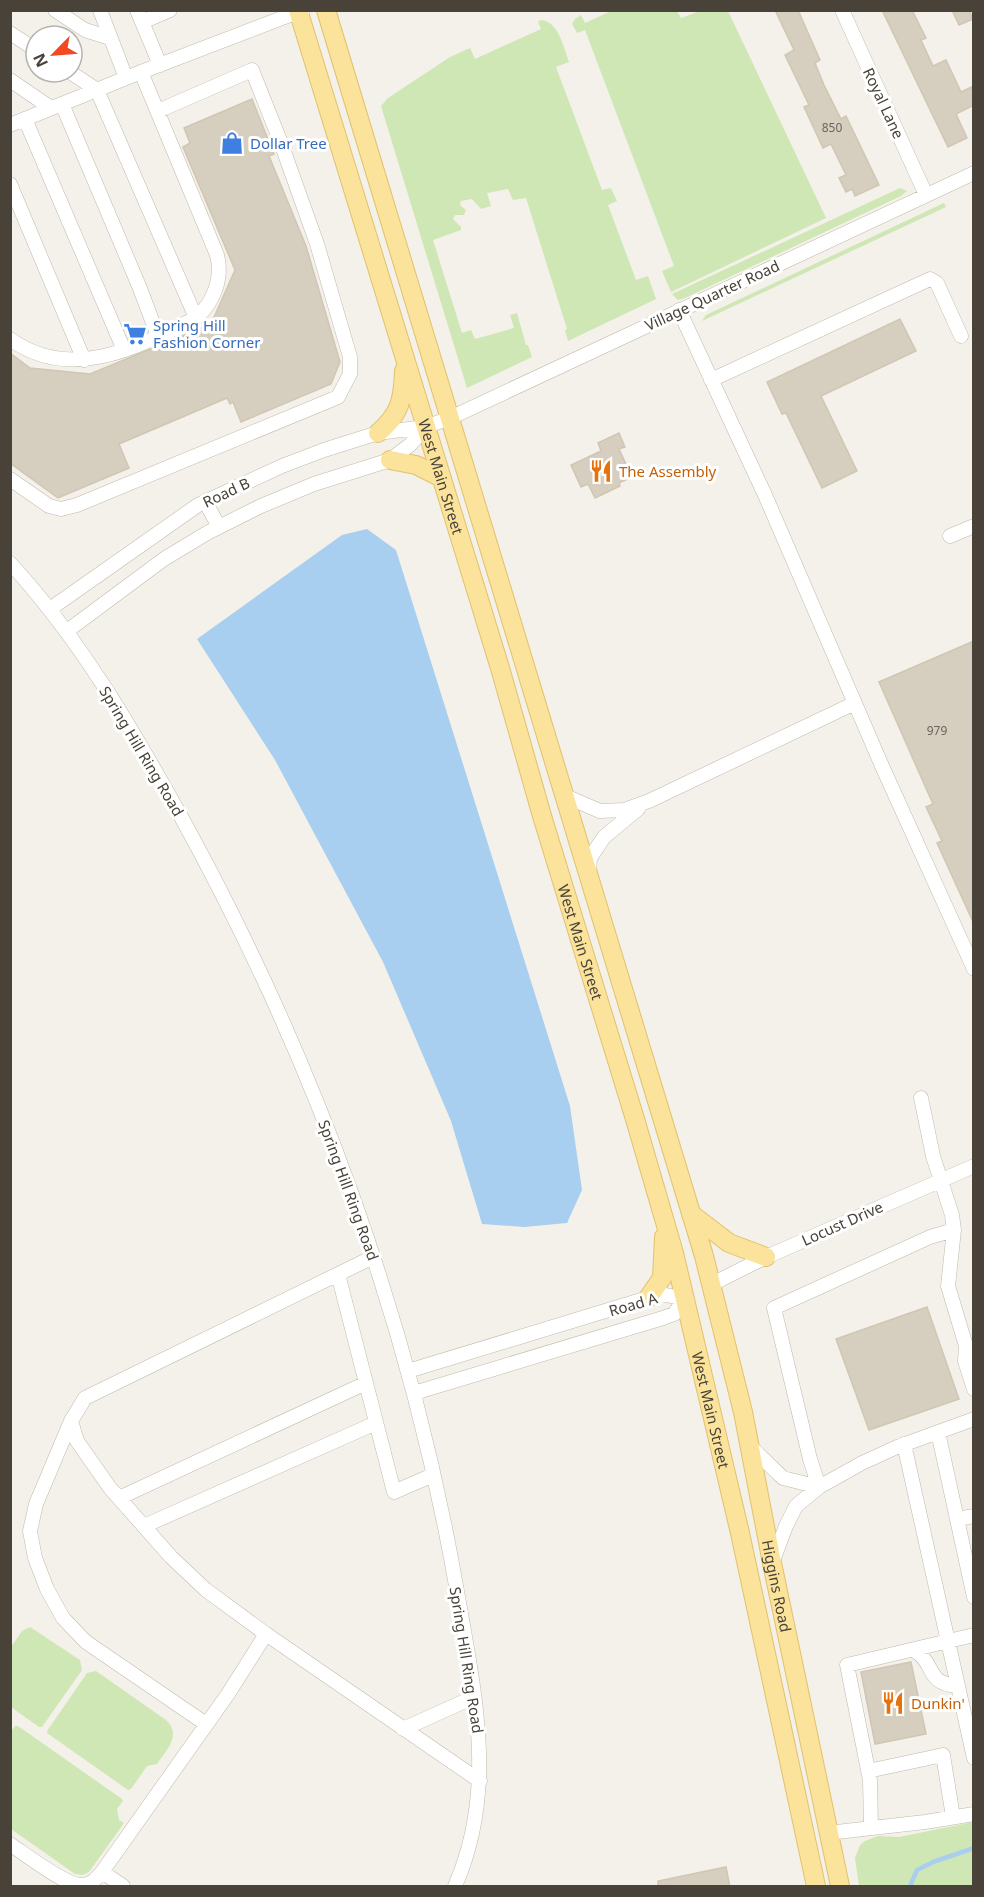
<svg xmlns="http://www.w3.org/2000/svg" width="984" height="1897" font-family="'Noto Sans',sans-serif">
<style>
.green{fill:#cee7b4}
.water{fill:#a8cfef}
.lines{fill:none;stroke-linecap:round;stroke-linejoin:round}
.stream{stroke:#a8cfef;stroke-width:4.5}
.building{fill:#d6cebf;stroke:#d0c6b3;stroke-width:1.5}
.minor-casing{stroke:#c0b9ac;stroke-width:15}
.major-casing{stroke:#e1c16b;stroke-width:20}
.minor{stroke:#fff;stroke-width:14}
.major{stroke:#fbe39c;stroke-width:18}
.labels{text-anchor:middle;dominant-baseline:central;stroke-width:6;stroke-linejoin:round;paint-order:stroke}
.number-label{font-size:12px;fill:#6c655a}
.street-label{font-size:15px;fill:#484238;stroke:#fff}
.shop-label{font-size:15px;fill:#366cbe;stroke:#fff;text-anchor:start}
.food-label{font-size:15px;fill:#c56008;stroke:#fff;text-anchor:start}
</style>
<rect width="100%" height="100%" fill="#f4f1ea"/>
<path class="green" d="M613,10l64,1 4,7 19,-7h28l98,207 -155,74 -9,-21 12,-5 -89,-236 -8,3 -5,-9 3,-5 6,-4 4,8z
M540,20c18,0 24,28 29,42l-13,5 46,123 9,-2 6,13 -9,4 28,75 12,-4 8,23 -88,42 -3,-11 2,-1 -41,-131 -13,2 -5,-11 -21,4 4,13 -10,3 -9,-10 -11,2 -1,4 6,5 -2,5h-9l-2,4 8,8v3l-28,10 29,93 9,-3 4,9 39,-11 -4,-13 7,-2 9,32h2l4,12 -65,31 -86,-282 7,-8 62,-41 20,-9 5,11 66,-30 -3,-7z
M900,188l7,3 -6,5 -216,102 -7,2 -6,-6z
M944,203l2,4 -244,114 4,-6z
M30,1627l50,33 2,10 -40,57h-3l-28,-20v-60l11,-16z
M96,1671l70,49c16,15 1,29 -9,44l-10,2 -16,23 -3,1 -81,-57v-2l40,-58z
M15,1726h3l104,73 1,2 -6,8 2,11 5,3 -35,49 -6,3 -8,-1 -64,-45 -1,-96z
M973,1822v64h-114l-4,-28 5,-13 5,-4 13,-5 21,1z"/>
<path class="water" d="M367,529l29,21 174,556 12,84 -15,33 -43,4 -42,-3 -31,-103 -68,-159 -108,-202 -78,-121 145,-104z"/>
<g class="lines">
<path class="stream" d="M910,1886l7,-16 16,-8 41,-14"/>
</g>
<path class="building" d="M775,10h23l22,50 -5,3 9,22 17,34 5,-3 33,69 -24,11 -3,-7 -6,3 -7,-14 7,-3 -15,-31 -8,4 -19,-41 5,-2 -24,-50 9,-5z
M882,10h30l14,28 -5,2 12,26 13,-6 15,32 13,-6v19l-18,9 11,24 -19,9z
M952,10h17l4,9 -14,6z
M252,99l22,55 -5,2 37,90 34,116 -9,22 -90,38 -8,-20 -3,2 -3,-6 -108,46 10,24 -71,30 -48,-35v-110l20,15 60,6 121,-50 24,-54 -52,-123 7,-4 -6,-15z
M900,319l16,32 -95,45 36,75 -35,17 -36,-75 -4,1 -15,-32z
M619,433l6,14 -6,2 13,28 -13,6 1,3 -25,12 -7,-14 -7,3 -10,-22 30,-14 -3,-8z
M974,641v283l-37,-81 5,-2 -16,-34 7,-3 -54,-122z
M927,1307l32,92 -90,31 -33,-91z
M911,1662l15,72 -51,10 -14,-72z
M726,1867l4,20h-72v-6z"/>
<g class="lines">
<g class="minor-casing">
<path id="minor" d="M55,10l30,20 25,8
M100,10l26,68
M137,10l23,55
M842,10l84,185
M142,22l28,-12
M10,33l26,17
M70,72l27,18 99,228
M10,80l41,28
M62,104l77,182 19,50
M25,119l99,231
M10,125l131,-53 162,-62
M10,184l74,176
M679,310l86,185 117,271 92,203
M10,339c61,44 128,8 186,-21 18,-16 27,-40 21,-63l-76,-183
M711,380l219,-101 7,4 24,53
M10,479l39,27 12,3 16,-4 261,-108 12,-23v-17l-33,-113 -36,-101 -29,-73 -94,41
M205,501l14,26
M950,536l24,-10
M10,563c69,75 120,162 169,250 135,244 232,509 279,784 17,98 39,194 -3,289
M50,609l148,-104 84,-39 42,-16 54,-17 47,-6 25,-9 524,-245
M67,631l97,-72 43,-26 54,-27 53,-22 76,-24 21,-16 14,-17
M565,796l35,15 24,-1 25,-9 206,-98
M589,872l1,-14 14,-21 34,-28
M921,1098l12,58 19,59 2,15 -6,56 18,60 -1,15 9,28
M954,1230l-24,7 -156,71 36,151 9,28 43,-24 35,-16 77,-28
M338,1274l56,218 39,-17
M712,1284l54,-27 208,-91
M408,1371l253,-77 24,5 -11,15 -11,4 -249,75
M71,1421l6,20 33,47 61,69 35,33 60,44 214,147
M938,1432l36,165
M904,1444l70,314
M750,1446l33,32 36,9 -23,19 -10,20 -14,37
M119,1498l247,-115
M957,1519l17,-3
M144,1526l232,-103
M914,1650c24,16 10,33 44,36
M206,1724l-120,-82 -23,-24 -16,-29 -12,-31 -5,-27 6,-27 35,-83 14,-23 288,-141
M403,1729l71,-32
M868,1771l75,-16 10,62
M871,1827l-1,-47 -23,-115 127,-30
M828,1833l97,-11 49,-8
M10,1844c15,10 57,43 73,41 9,-1 14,-7 19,-13l21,14
M102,1872l126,-178 38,-60"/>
</g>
<g class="major-casing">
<g id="major">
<path id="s1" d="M298,10l202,658 42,148 93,303 39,134 66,280 76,353"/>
<path id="s2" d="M326,10l378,1246 39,156 29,151 68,323"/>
<path d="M378,433c22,-19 25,-33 26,-62"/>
<path d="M390,460l26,5 24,12"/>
<path d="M691,1214l38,29 37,14"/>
<path d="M648,1298l14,-20 2,-41"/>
</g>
</g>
<use href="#minor" class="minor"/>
<use href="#major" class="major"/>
</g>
<defs>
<g id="shop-bare" transform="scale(1.8)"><path d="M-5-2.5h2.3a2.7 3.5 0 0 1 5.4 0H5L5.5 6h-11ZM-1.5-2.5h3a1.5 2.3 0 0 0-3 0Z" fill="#3f7fe0" stroke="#fff" stroke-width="2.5" paint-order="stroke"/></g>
<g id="supermarket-bare" transform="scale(1.8)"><path d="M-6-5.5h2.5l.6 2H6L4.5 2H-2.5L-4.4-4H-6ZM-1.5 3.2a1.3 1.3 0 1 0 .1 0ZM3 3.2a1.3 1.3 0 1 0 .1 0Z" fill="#3f7fe0" stroke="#fff" stroke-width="2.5" paint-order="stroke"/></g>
<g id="restaurant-bare" transform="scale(1.8)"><path d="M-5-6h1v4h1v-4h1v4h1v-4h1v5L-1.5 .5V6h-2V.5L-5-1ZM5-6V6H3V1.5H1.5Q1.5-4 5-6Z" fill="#e8710a" stroke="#fff" stroke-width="2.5" paint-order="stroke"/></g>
</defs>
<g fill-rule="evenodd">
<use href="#shop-bare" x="232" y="143"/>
<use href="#supermarket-bare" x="135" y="334"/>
<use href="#restaurant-bare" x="601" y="471"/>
<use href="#restaurant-bare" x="893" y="1703"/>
</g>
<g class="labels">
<g class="number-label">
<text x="832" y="127">850</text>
<text x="937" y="730">979</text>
</g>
<g class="street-label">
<text transform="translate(884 103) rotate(65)">Royal Lane</text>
<text transform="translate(712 295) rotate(-25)">Village Quarter Road</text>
<text stroke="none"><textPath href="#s1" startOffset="488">West Main Street</textPath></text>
<text transform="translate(226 492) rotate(-25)">Road B</text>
<text transform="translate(142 751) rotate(59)">Spring Hill Ring Road</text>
<text stroke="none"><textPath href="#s1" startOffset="974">West Main Street</textPath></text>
<text transform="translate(349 1190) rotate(70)">Spring Hill Ring Road</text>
<text transform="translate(842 1223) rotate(-24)">Locust Drive</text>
<text transform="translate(633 1304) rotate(-16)">Road A</text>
<text stroke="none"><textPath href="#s1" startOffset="1460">West Main Street</textPath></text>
<text stroke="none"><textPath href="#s2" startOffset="1640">Higgins Road</textPath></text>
<text transform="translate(467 1660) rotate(81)">Spring Hill Ring Road</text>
</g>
<g class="shop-label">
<text x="250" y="143">Dollar Tree</text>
<text x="153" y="325">Spring Hill<tspan x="153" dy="17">Fashion Corner</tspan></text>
</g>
<g class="food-label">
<text x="619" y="471">The Assembly</text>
<text x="911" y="1703">Dunkin'</text>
</g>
</g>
<rect width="984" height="1897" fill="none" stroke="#484238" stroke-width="24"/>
<g transform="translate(54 54) rotate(245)"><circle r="28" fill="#ffffff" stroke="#b6b3af" stroke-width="1.5"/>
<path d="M0-4.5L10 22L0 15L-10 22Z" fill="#f34822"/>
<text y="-9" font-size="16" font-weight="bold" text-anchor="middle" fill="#484238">N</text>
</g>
</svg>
